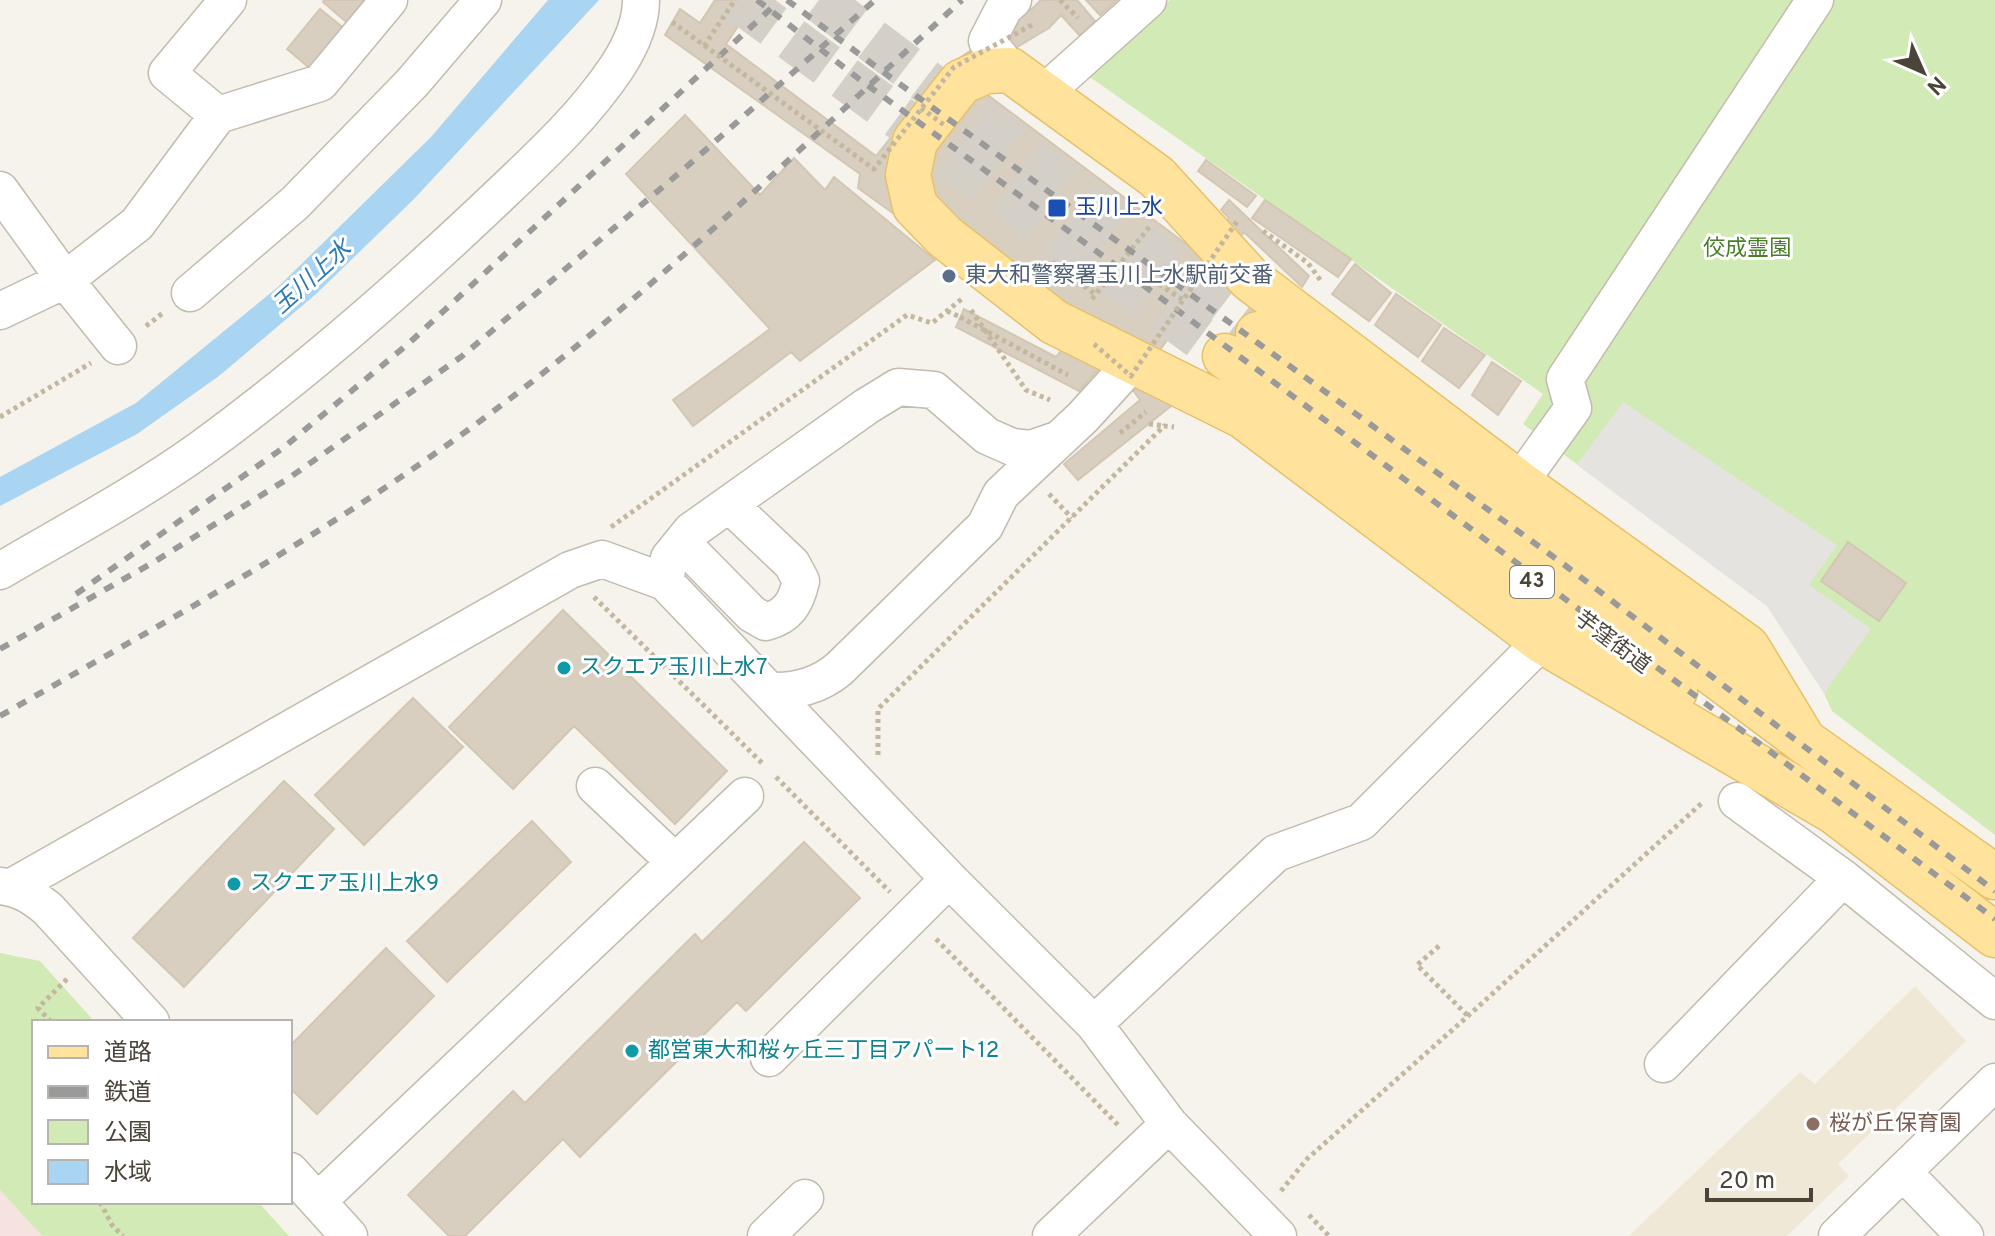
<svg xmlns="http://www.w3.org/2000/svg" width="1995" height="1236" font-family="Overpass,'Noto Sans JP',sans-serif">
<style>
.education{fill:#efe8d6}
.medical{fill:#f6e3e0}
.green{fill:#d2eab5}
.parking{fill:#e5e3e0}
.water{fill:#a9d4f2}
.building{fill:#d8cfc1;stroke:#d3c7b4;stroke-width:2}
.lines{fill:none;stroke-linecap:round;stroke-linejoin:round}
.major-tunnel{stroke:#d4d0c8;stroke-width:44;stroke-dasharray:44 22;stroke-linecap:butt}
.minor-casing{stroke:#c2bbae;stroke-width:39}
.major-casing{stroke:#e6c16a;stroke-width:47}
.path{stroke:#c4b79f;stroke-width:5;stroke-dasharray:4 4;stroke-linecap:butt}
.minor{stroke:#fff;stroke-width:36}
.major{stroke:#ffe39c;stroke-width:44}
.rail{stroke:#9a9a9a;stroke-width:6;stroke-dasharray:10 10;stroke-linecap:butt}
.path-bridge{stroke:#c4b79f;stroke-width:5;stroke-dasharray:4 4;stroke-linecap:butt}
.transit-dot{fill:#1a4fb4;stroke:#fff;stroke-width:3}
.service-dot{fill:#5c6f8a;stroke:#fff;stroke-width:3}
.culture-dot{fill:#0f9aa8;stroke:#fff;stroke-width:3}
.education-dot{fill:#8d6e63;stroke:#fff;stroke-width:3}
.labels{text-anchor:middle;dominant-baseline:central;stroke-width:6;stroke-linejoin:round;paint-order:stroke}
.shield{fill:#fff;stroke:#817c74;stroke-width:2}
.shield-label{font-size:20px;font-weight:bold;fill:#4b4439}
.transit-label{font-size:22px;fill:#164399;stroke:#fff;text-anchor:start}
.park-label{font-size:22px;fill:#4a7f2a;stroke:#fff}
.service-label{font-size:22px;fill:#4e5e75;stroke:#fff;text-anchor:start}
.street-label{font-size:22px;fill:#4b4439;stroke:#fff}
.culture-label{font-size:22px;fill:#0d838f;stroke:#fff;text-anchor:start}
.education-label{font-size:22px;fill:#785e54;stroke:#fff;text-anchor:start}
.water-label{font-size:24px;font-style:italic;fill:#2e7ab2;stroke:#fff}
</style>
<rect width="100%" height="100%" fill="#f6f3ec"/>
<path class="education" d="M1915,986l51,55 -128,123 11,12 -62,60h-158l171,-164 15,12z"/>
<path class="medical" d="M0,1190l42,46h-42z"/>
<path class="green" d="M1170,0h825v835l-163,-124 -8,-18 -57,-87 -244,-182 20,-30 -459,-321z
M0,953l40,8 55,61h-61v180h224l31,34h-247l-42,-46z"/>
<path class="parking" d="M1623,402l214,143 -28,40 62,44 -47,64 -57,-87 -190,-141z"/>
<path class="water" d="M548,0h51l-185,199 -98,95 -97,82 -82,58 -137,72v-29l136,-74 142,-116 153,-150z"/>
<path class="building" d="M324,0h47l-21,25 -27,-23z
M715,0h41l-30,44 150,112 72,-90 85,-58 8,-8h36l18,21 -15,15 -19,-21 -12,13 -84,50 237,178 27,-38 -8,-8 8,-10 80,76 -7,11 -58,-55 -101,142 28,32 -93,74 -14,-16 76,-64 -10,-14 -28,-21 -23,26 -123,-64 8,-18 92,48 14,-17 -212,-152 2,-14 -195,-139 15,-26 20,14z
M1086,0h31l-17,15z
M320,9l26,21 -34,40 -25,-21z
M685,115l75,80 34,-37 31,32 9,-13 101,83 -135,101 -9,-9 -98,74 -20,-26 97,-71 -144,-155z
M1206,160l50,36 -9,11 -49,-36z
M1265,200l86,59 -13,18 -86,-59z
M1355,264l36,29 -22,28 -37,-27z
M1396,294l45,31 -23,32 -43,-32z
M1444,328l41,27 -26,33 -37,-27z
M1492,362l29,19 -23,34 -26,-20z
M1848,542l58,41 -27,38 -58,-40z
M563,610l164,161 -52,53 -101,-98 -61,63 -64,-62z
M413,698l50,49 -99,98 -49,-50z
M284,781l50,48 -150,158 -51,-49z
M532,821l39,41 -124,120 -40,-41z
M804,842l56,56 -114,113 -9,-9 -157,155 -17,-18 -98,97h-16l-41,-41 105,-104 12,12 170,-169 7,8z
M386,948l48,48 -117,118 -27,-26v-42z"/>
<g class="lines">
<path class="major-tunnel" d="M738,0l487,356
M819,0l439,334"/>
<g class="minor-casing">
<path id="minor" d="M1010,70l-23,-29 17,-33 9,-8
M1043,94l105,-94
M218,115l102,-32 69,-83
M0,190l65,90 53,66
M190,293l105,-90 117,-120 71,-83
M0,311l65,-31 72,-56 81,-109 -51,-42 61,-73
M1519,483l54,-75 -8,-29 250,-379
M682,543l70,71 14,8c22,-6 30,-19 35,-41l-9,-17 -62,-59
M0,571c68,-40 138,-77 202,-123 100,-73 193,-154 283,-239 46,-44 96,-88 132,-142 13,-20 24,-43 24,-67
M665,582l4,-24 22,-27 176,-125 31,-19 36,3 53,46 25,11 19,2 26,-9
M770,691c25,1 50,-6 69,-22l146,-143 16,-32 82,-77 51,-56
M595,786l80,76
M1737,801l106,77 152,123
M0,886c20,2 32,10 48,23l103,113
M12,887l558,-317 32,-11 63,23 284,297 145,145 75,100 109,112
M1094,1024l182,-171 85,-31 181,-181
M769,1058l180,-179
M1663,1064l180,-186
M290,1171l59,65
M1903,1172l62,64
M318,1201l427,-405
M766,1236l39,-38
M1051,1236l118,-112
M1837,1236l158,-154"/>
</g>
<g class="major-casing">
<path id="major" d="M1258,334l546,407 191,136
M1225,356l259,190 191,145
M1804,741l-57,-94 -228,-164 -269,-204 -93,-102 -147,-107 -24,1 -25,11 -46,59 -7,34 7,31 29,30 110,86 189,94 299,225 293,171
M1813,795l182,140"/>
</g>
<path class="path" d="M1060,0l18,18
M704,46l31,-46
M1263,231l45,32 13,18
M1052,262l43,32
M1159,284l24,16
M1092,299l58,-73
M971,310l55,80 24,10
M947,311l13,6
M146,326l17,-13
M0,417l91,-54
M1149,424l15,2
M1120,433l26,-21
M1049,494l23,24
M611,527l296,-212 25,8 31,-25
M594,597l169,167
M878,755v-46l286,-283 10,1
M776,777l114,115
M936,939l183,187
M1439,946l-22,19 51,51
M51,1022l-13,-14 29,-29
M1281,1191l26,-32 161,-143 235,-214
M100,1202l12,23 11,11
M1309,1215l20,21"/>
<use href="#minor" class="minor"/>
<use href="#major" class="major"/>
<path class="rail" d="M757,0l102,79 306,222 830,618
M787,0l88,66 687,497 433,328
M76,594l207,-146 125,-104 370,-342
M0,649l154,-87 135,-84 172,-121 223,-188 191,-169
M0,716c149,-85 300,-167 440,-266 188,-132 353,-296 522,-450"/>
<path class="path-bridge" d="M672,22l202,147 80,-102 78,-42
M921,108l26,19
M960,317l108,58
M1094,344l37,32 107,-156"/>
</g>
<rect class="transit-dot" x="1047" y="198" width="20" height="20" rx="4"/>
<circle class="service-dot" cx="949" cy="276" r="8"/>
<g class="culture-dot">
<circle cx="564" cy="668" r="8"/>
<circle cx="234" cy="884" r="8"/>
<circle cx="632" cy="1051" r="8"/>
</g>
<circle class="education-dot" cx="1813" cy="1124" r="8"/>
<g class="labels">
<rect class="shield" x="1510" y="566" width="44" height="32" rx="6"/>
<g class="shield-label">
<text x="1532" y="582">43</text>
</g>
<g class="transit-label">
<text x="1075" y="208">玉川上水</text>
</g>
<g class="park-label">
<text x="1747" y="249">佼成霊園</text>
</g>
<g class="service-label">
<text x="965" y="276">東大和警察署玉川上水駅前交番</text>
</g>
<g class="street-label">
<text transform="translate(1612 643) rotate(37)">芋窪街道</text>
</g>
<g class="culture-label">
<text x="580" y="668">スクエア玉川上水7</text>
<text x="250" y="884">スクエア玉川上水9</text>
<text x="648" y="1051">都営東大和桜ヶ丘三丁目アパート12</text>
</g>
<g class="education-label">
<text x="1829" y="1124">桜が丘保育園</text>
</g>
<g class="water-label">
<text transform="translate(313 278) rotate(-42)">玉川上水</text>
</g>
</g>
<rect x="32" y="1020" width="260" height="184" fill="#ffffff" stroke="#b7b4b0" stroke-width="2"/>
<rect x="48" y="1046" width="40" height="12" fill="#ffe39c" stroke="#b7b4b0" stroke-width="2"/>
<text x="104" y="1060" font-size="24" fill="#4b4439">道路</text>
<rect x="48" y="1086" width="40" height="12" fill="#9a9a9a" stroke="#b7b4b0" stroke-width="2"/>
<text x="104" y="1100" font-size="24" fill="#4b4439">鉄道</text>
<rect x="48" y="1120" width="40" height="24" fill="#d2eab5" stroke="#b7b4b0" stroke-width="2"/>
<text x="104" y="1140" font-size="24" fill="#4b4439">公園</text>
<rect x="48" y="1160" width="40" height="24" fill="#a9d4f2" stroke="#b7b4b0" stroke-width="2"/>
<text x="104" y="1180" font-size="24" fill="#4b4439">水域</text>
<g transform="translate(1923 72) rotate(135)" stroke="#ffffff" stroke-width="6" paint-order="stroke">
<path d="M0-6L14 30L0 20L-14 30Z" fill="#4b4439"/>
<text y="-12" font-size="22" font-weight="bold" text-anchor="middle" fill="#4b4439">N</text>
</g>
<path d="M1707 1188v12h104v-12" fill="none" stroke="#4b4439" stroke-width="4"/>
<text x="1719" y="1188" font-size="24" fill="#4b4439" stroke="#ffffff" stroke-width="6" paint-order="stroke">20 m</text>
</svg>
